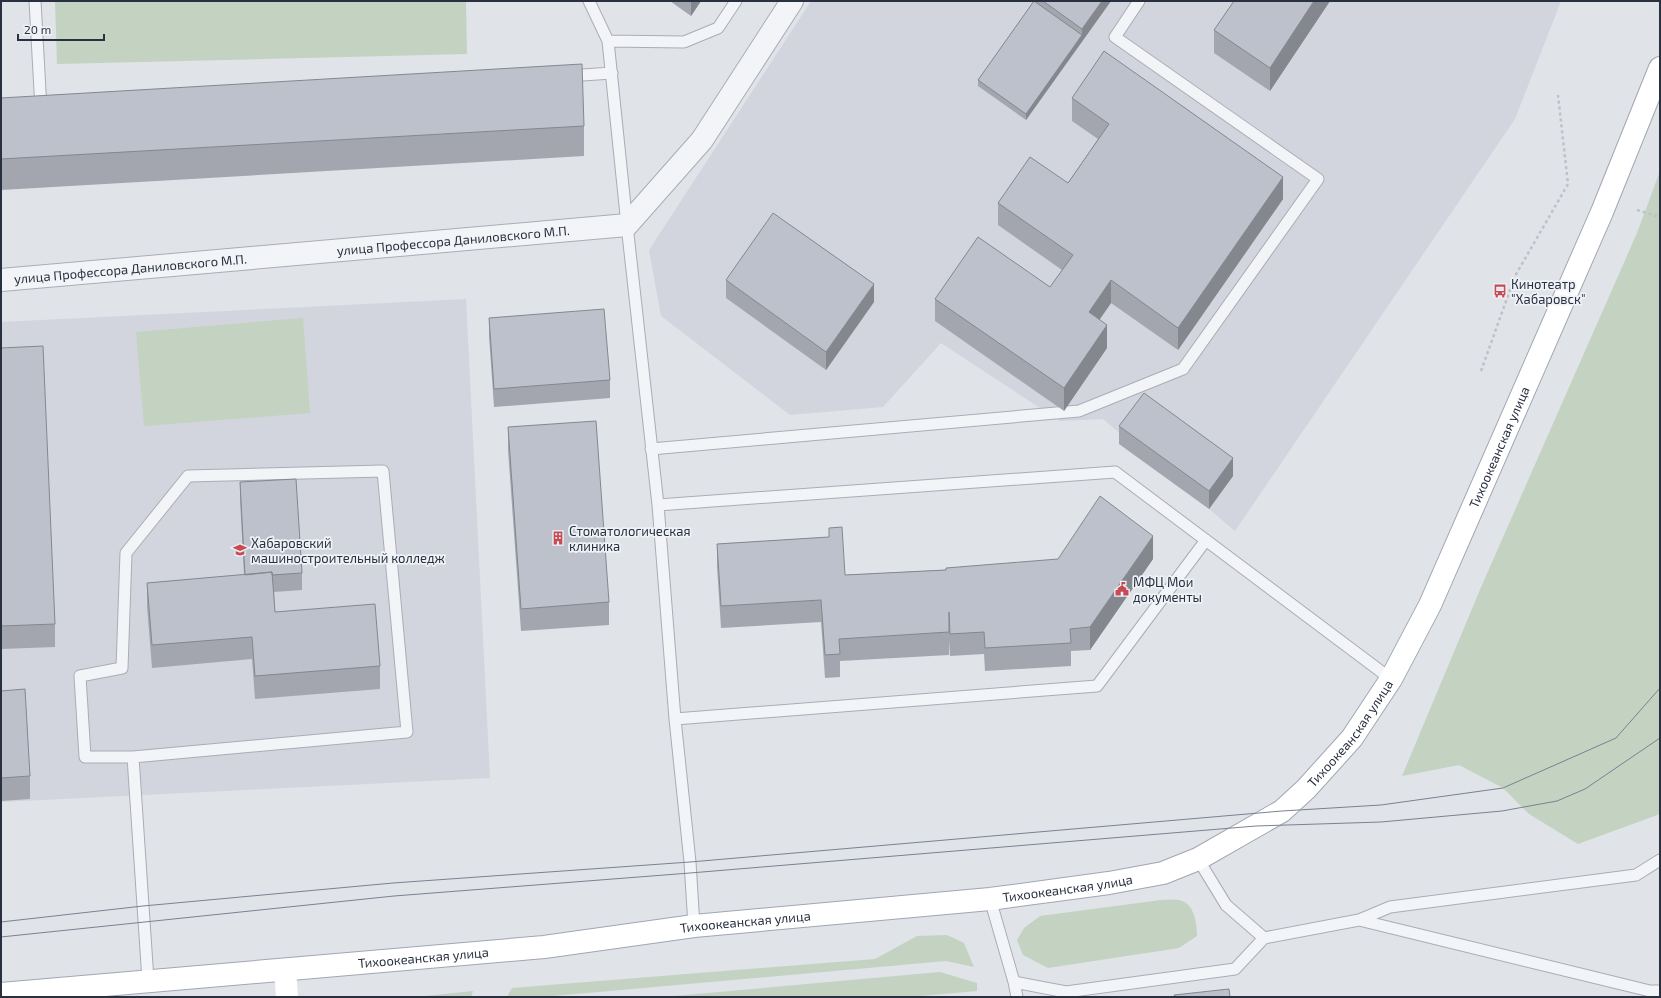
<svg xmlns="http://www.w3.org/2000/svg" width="1661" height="998" font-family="'Exo 2',sans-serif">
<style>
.built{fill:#d2d5dd}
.green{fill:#c4d2c2}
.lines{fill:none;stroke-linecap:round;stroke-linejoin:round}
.lane-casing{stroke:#a9adb5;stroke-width:13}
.street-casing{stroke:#a9adb5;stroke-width:24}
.primary-casing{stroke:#a0a6b3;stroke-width:24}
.path{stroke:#bec1c7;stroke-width:2.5;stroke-dasharray:3 3;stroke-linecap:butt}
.lane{stroke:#f3f4f7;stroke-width:11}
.street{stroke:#f3f4f7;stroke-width:22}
.secondary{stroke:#fff;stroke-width:22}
.primary{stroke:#fff;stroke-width:22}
.tram{stroke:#7a8191;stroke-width:1}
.wall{fill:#a3a6af}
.shaded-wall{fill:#84878e}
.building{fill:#bdc1cb;stroke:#84878e}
.labels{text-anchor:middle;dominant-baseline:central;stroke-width:3.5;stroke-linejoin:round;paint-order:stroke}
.street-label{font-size:13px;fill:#29303f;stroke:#eff2f6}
.poi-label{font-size:13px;fill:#29303f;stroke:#eff2f6;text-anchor:start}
</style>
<rect width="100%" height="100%" fill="#e0e3e8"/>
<path class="built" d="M811,1h750l-46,118 -280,412 -132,-112 -43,2 -119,-78 -58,64 -93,8 -129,-99 -12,-66z
M466,299l24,479 -489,24v-480z"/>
<path class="green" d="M55,1h411l1,53 -410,10z
M1660,171v643l-82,30 -49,-30 -26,-26 -44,-23 -57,11 80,-191 155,-352z
M303,318l7,95 -166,13 -8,-94z
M1161,900c6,0 12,-1 17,0 16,2 19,22 19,36l-18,12 -131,20 -25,-13 -6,-15 7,-12 16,-12z
M947,935l17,8 10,24 -28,-6 -404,36h-35l5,-9 363,-29 42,-23z
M940,972l37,11v8l-67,6h-247z
M473,991l-2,6h-56z"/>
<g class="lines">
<g class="lane-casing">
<path id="lane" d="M35,1l6,108
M589,1l19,40 19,184 31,280 17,214 15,143 4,64
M608,41l76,1 34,-14 18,-27
M568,76l44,-3
M651,449l428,-38 104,-42 135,-190 -203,-142 24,-36
M658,505l457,-33 276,207
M675,719l422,-33 109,-146
M133,757h-48l-5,-81 42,-8 4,-115 62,-77 195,-5 24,261 -274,25 15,223
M1198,859l28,46 38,33 95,-18 291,71h10
M990,899l24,83 52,10 169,-23 29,-31
M1359,920l31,-13 246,-32 24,-15
M1014,982l3,15"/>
</g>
<g class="street-casing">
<g id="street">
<path id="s1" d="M1,280l626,-55 75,-85 90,-139"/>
</g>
</g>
<g class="primary-casing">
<g id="primary">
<path id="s2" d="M1,994l543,-47 150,-21 296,-27 119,-16 54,-10 35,-14 84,-48 24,-22 46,-51 39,-59 39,-74 172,-393 58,-144"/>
</g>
</g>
<path class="path" d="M1637,210l23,7
M1481,371l34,-95 53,-92 -10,-89"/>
<use href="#lane" class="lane"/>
<use href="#street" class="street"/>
<path class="secondary" d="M285,970l2,27"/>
<use href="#primary" class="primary"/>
<path class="tram" d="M1,922l142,-16 250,-23 297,-21 592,-51 99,-6 122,-17 113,-50 44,-50
M1,937l393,-41 296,-23 566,-47 125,-4 121,-11 55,-10 28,-12 75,-51"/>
</g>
<path class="wall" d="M670,1h31l-10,15z
M1034,1h77l-85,119 -48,-34v-6z
M1330,1l-60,90 -56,-38v-23z
M1,98l583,28v30l-583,34z
M1072,98l211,101 -105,151 -67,-47 -12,17 8,28 -43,63 -129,-90v-22l115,-12 12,-17 -64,-45v-22l70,-20 30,-44 -26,-18z
M726,280l148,22 -48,68 -100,-72z
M489,318l121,62v18l-116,9 -5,-71z
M1,348l54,276v23l-54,2z
M1119,426l114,50 -24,33 -90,-65z
M508,427l101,175v23l-88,6 -13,-181z
M240,482l62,91v17l-28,2 1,20 105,54v23l-125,10 -3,-40 -100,9 -5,-62v-23l97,-8 -4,-75z
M829,528l16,47 308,-16 -63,91 -19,1v15l-86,5 -1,-17 -34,2 -1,-15v14l-109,6v16l-15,1 -4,-56 -100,6 -4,-62v-22l112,-7z
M1,691l29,85v23l-29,2z"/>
<path class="shaded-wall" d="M691,1h10l-10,15z
M1102,1h9l-85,119v-6l56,-79v-6z
M1314,1h16l-60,90v-23z
M1283,177v22l-105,151v-22z
M1111,280v23l-22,32v-23z
M874,284v18l-48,68v-18z
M1107,325v23l-43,63v-23z
M1233,458v18l-24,33v-18z
M1153,536v23l-63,91v-23z"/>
<path class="building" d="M1034,1l48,34 -56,79 -48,-34z
M1043,1h59l-20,28z
M1234,1h80l-44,67 -56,-38z
M1104,51l179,126 -105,151 -67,-48 -22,32 18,13 -43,63 -129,-89 43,-62 72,50 23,-32 -75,-52 32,-46 38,26 41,-59 -37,-26z
M582,64l2,62 -583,33v-61z
M773,213l101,71 -48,68 -100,-72z
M604,309l6,71 -116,9 -5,-71z
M43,346l12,278 -54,2v-278z
M1144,393l89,65 -24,33 -90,-65z
M596,421l13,181 -88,7 -13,-182z
M296,479l6,94 -30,2v-3l-27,3 -5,-93z
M1100,496l53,40 -63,91 -20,2 1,14 -86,5 -1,-16 -34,2 -1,-22v20l-110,7 1,15 -15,1 -4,-55 -100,6 -4,-62 112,-7v-9l13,-1 3,48 101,-5v-2l112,-9z
M272,572l3,40 100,-8 5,62 -125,10 -3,-39 -100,8 -5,-62z
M25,689l5,87 -29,2v-87z
M1229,989l1,8h-55l-1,-2z"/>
<defs>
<g id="bus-bare" transform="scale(1.08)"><path d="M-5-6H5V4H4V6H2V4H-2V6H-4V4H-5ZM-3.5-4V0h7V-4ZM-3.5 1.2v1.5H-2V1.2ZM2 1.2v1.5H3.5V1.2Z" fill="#c74b54" stroke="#eff2f6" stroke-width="2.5" paint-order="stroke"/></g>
<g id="building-bare" transform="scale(1.08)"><path d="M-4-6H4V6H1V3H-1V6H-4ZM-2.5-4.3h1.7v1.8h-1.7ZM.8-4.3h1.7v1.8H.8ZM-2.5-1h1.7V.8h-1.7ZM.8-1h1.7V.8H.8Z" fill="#c74b54" stroke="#eff2f6" stroke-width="2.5" paint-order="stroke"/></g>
<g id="university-bare" transform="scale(1.08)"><path d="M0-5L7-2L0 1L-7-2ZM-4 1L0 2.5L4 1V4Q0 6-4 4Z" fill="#c74b54" stroke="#eff2f6" stroke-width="2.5" paint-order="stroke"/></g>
<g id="civic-bare" transform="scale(1.08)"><path d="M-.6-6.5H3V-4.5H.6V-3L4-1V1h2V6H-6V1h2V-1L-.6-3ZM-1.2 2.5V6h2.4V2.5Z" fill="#c74b54" stroke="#eff2f6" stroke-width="2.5" paint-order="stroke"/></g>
</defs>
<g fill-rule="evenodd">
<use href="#bus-bare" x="1500" y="291"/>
<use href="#building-bare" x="558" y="538"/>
<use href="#university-bare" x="240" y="550"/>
<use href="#civic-bare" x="1122" y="589"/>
</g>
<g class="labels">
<g class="street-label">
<text stroke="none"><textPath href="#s1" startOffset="454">улица Профессора Даниловского М.П.</textPath></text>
<text stroke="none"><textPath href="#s1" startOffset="130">улица Профессора Даниловского М.П.</textPath></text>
<text stroke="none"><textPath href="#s2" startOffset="1731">Тихоокеанская улица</textPath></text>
<text stroke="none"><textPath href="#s2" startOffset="1407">Тихоокеанская улица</textPath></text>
<text stroke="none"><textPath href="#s2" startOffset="1072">Тихоокеанская улица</textPath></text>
<text stroke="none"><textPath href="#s2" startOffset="748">Тихоокеанская улица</textPath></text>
<text stroke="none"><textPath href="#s2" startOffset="424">Тихоокеанская улица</textPath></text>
</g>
<g class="poi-label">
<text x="1511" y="284">Кинотеатр<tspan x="1511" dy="15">"Хабаровск"</tspan></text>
<text x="569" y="531">Стоматологическая<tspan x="569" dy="15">клиника</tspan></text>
<text x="251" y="543">Хабаровский<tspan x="251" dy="15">машиностроительный колледж</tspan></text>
<text x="1133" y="582">МФЦ Мои<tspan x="1133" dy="15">документы</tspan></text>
</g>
</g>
<rect width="1661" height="998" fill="none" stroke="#29303f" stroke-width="4"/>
<path d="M18 34v6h86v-6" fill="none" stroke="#29303f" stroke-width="2"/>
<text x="24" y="34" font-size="12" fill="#29303f" stroke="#eff2f6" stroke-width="3" paint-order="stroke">20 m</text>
</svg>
